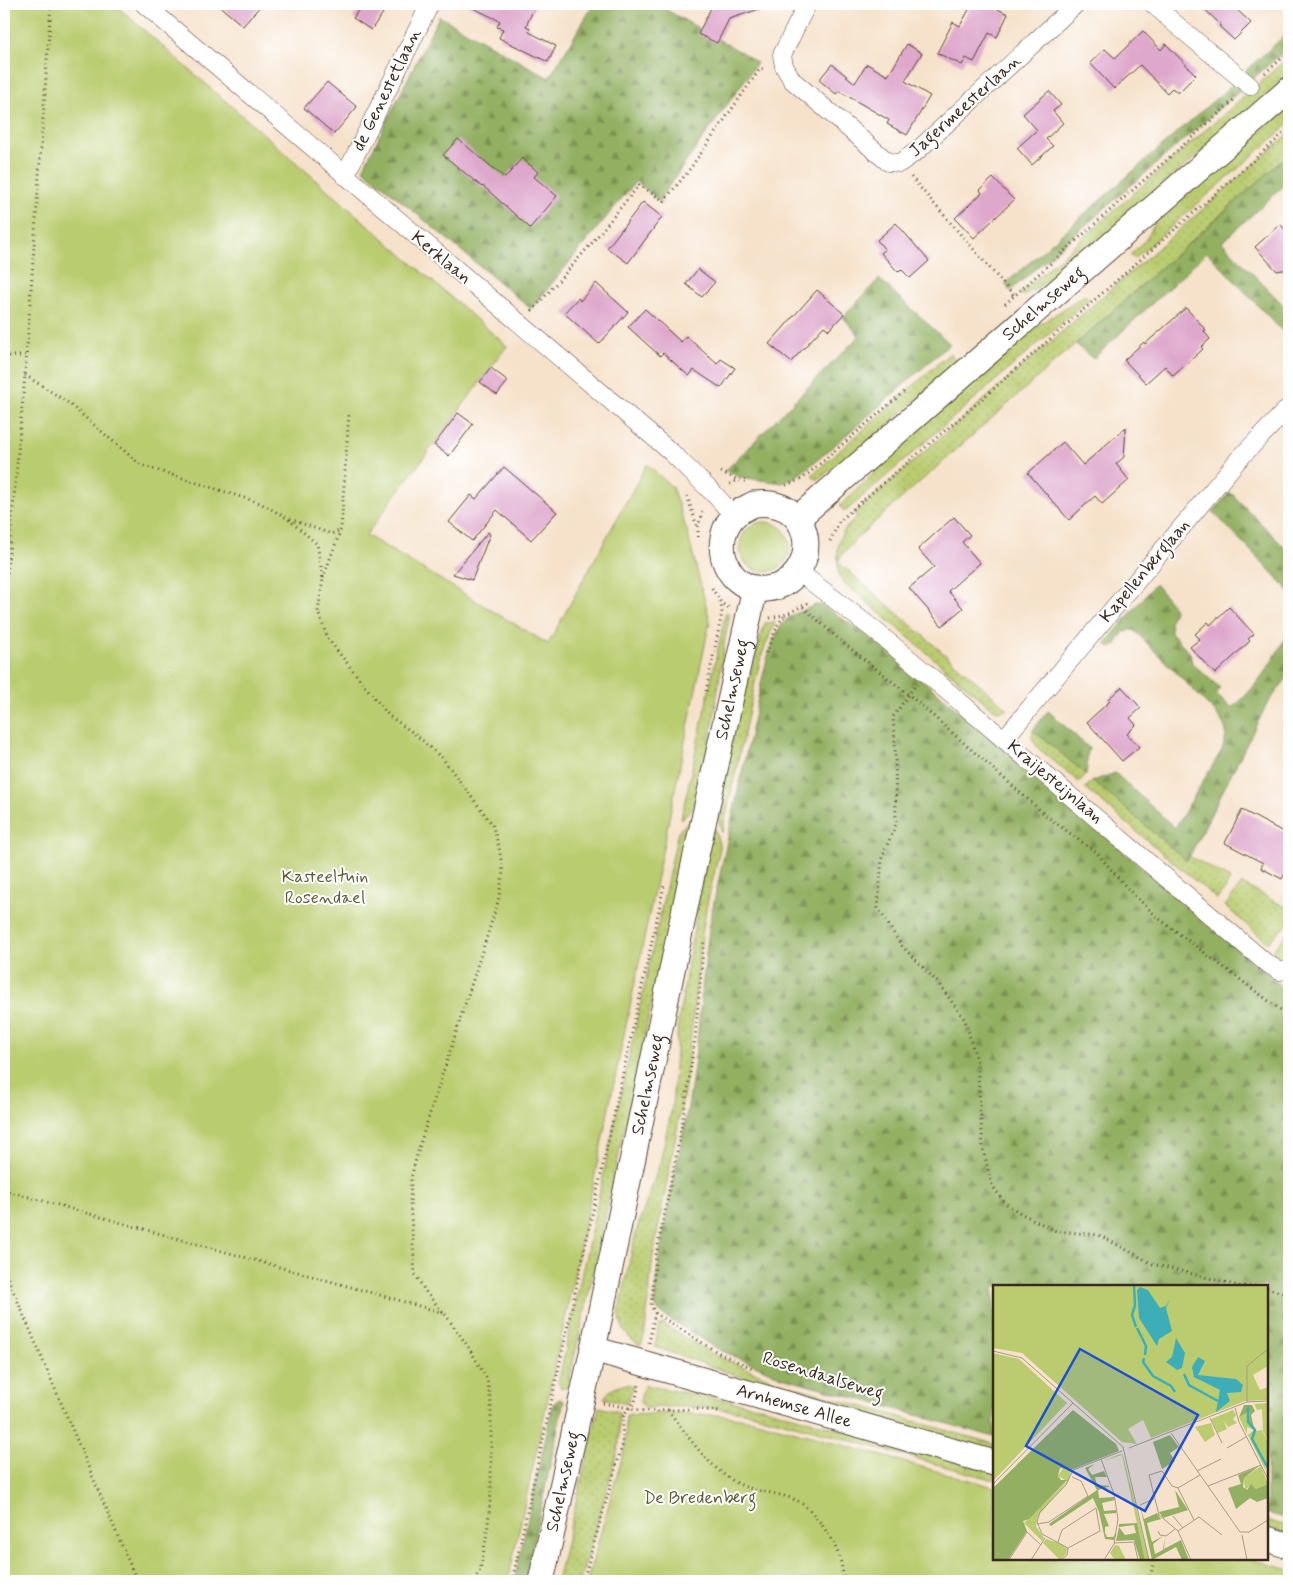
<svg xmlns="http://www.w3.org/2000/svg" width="1293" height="1585" font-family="Mynerve,sans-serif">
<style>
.grass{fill:url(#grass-dots);stroke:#7a7b46}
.forest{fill:url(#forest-firs);stroke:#676d40}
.green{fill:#bacc6f;stroke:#7a7b46}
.building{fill:#dea7cc}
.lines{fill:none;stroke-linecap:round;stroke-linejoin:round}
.street-casing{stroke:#574638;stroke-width:19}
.secondary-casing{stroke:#574638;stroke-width:27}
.path{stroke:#574638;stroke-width:3;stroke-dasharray:1 4;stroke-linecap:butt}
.street{stroke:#fff;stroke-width:18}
.secondary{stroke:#fff;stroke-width:25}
.labels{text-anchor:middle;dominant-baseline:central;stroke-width:4;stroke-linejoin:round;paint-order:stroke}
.street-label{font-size:18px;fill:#3b2a1e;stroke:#fff}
.park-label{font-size:18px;fill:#615b36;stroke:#fff}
.inset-river{fill:none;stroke:#3daeb7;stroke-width:2.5}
.inset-road{fill:none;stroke:#ab9886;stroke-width:1}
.view{fill:#1d4ed8;fill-opacity:0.15;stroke:#1d4ed8;stroke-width:2.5}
.inset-edge{fill:none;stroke:#3b2a1e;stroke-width:2.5}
</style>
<defs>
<pattern id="grass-dots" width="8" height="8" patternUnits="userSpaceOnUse" patternTransform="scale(1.25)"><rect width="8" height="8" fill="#bacc6f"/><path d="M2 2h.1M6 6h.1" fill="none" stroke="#a1af60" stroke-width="1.8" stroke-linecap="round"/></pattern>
<pattern id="forest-firs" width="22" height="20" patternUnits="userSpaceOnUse" patternTransform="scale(1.25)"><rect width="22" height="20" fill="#93b062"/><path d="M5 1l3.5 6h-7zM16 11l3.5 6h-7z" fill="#798f50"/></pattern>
</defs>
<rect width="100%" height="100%" fill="#fff"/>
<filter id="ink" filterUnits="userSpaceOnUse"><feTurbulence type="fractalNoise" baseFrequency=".02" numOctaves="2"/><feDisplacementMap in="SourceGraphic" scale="10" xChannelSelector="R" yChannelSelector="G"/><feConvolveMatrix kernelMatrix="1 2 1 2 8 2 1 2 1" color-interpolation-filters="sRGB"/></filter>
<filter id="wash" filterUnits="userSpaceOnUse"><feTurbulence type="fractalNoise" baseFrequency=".0096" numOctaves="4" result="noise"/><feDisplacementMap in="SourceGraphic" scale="20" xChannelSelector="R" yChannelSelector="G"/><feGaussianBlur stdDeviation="1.12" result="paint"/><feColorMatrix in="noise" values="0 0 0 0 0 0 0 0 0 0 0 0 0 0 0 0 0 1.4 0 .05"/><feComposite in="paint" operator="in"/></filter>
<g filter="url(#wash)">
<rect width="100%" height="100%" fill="#f6e2cb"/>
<path class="grass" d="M1289,57v18l-217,190 -48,31 -4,-3z
M1289,105v19l-155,135 -4,-4 15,-15 11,-18z
M1289,134v20l-431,383 -15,16 -5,9 170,147 -10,2 -5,-2 -152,-129c-3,-5 -3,-10 -3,-16 -2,-23 2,-32 19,-47l-3,-4z
M1085,295l4,4 -244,213 -5,-6 88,-85 108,-94z
M950,353l8,10 -97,85 -44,32 -5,-5z
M726,612l4,2 -5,25 -12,84 -18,83 -14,13z
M775,622l-14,35 -4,17 -35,159 -5,-20 19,-92 29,-98z
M1033,730l53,44 -7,8 -42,-35 -5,-9z
M1093,781l93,79 3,-4 41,23 -5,10 -8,10 -132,-111z
M692,817l-110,507 -15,64h-6l-3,-5 120,-551z
M713,828l2,1 5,19 -14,61 -4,26 -17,153 -32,167 -8,77 -3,12 -2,1c-15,-7 -20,-20 -21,-35l17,-78 24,-69 12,-56 6,-83 25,-150z
M1242,884l47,25v15l-10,7 -11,12 -43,-37z
M1289,932v28l-15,-4 -4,-3z
M663,1324l52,31 63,27 216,62v7l-218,-62 -121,-42 4,-22z
M627,1384l6,2 -6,18 -23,-6c5,-9 14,-12 23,-14z
M644,1385l113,21 237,67v7l-239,-66c-38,-7 -71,-9 -110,-6l-5,-6z
M599,1407l20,5v33l-17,62 -22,74h-23z
M1267,1520l22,7v8l-22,-7z"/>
<path class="forest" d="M594,4h62l90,51 11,8 -98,137 3,4 -26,-23 -105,128 -168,-140 76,-153 110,62z
M1289,32v15l-38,33 -8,-7z
M1237,80l7,7 -234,204 -5,-7z
M1289,154v27l-67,61 67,69v27l-82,-86 -114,107 -17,-15z
M879,279l71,65 -130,114 -27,21 -11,4 -42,-6 -15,-6 134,-135 -16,-19z
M1230,492l59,60v41l-2,-5 -74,-76z
M1155,584l17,20 2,6 -4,11 1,11 19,21 2,10 28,25 -4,5 15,15c22,-14 46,-53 58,-77v44l-23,31 -79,155 -94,-80 22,-8 60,55 47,-78c7,-19 5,-22 -7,-38l-81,-82 -10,1 -9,15 -4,2 -6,-4z
M815,605h6l37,24 28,20 403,344 -6,21v31l6,23v451l-22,-6v-227h-273v151l-212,-60 -62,-27 -51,-31 -8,-6 -7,-8c5,-74 26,-144 37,-217 9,-59 11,-119 21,-177l51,-236c4,-16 12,-49 27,-58 7,-5 17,-8 25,-12z
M1048,711l41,37c-3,9 -1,17 -3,26l-53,-44z
M559,1399l5,2 -39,180h-11l39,-177z"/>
<path class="green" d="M4,4h110l393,342 -141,189 182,109 99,-180 25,23 15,44 23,90 -146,703 -56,257h-504z
M740 547a25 25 0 1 1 50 0a25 25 0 1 1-50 0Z
M667,1413l52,2 34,5 241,67v72h257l38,11v11h-702l38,-134 1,-31 3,-2 6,1z"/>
<g id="blocks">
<path class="building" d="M217,4h45l-19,22z
M363,4h6l14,9 -12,17 -18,-12z
M465,4h71l-10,22 4,2 -1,4 27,14 -8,16 -49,-24 4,-9 -6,-2 3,-6z
M713,4h53v3l-37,12 -12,24 -19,-9z
M972,4h15l21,10 -11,23 -8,-4 -15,29 -8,-4 -4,7 -25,-12 16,-31 7,4z
M1199,4h32l20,19 -17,17 -15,-14 2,-1z
M1143,31l18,19 5,-6 30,31 -18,18 -6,-5 -5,5 -27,-28 -26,24 -24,-26 15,-14 10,9z
M907,44l15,9 -17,28 25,15 -23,39 -20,-11 2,-4 -50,-29 -3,3 -17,-14 13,-16 23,19 12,-19 21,12z
M327,82l30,25 -23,27 -30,-26z
M1049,91l12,14 -8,6 10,12 -17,16 7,7 -21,19 -15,-17 20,-18 -14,-16z
M458,139l47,39 17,-20 16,14 -4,5 23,19 -27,32 -47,-42 -1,1 -39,-32z
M993,178l21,22 -40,38 -19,-20 27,-25 -2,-3z
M643,202l19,15 -34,46 -21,-15z
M896,223l33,38 -19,17 -9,-9 -3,3 -17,-19 4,-3 -8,-10z
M1280,224l9,10v35l-12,2 -22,-24z
M698,269l17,13 -13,15 -16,-13z
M596,283l32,29 -29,32 -35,-31 14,-15 2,3z
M817,290l27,24 -15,16 -5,-4 -33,36 -22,-18z
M1186,308l20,22 -2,1 6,8 -9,8 2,2 -30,27 -8,-10 -19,17 -22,-23 20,-18 1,2z
M645,309l36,33 5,-6 31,28 4,-5 14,9 -14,20 -27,-18 -5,6 -26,-23 -3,3 -32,-29z
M491,368l17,13 -11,14 -17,-13z
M458,413l15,11 -24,32 -15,-11z
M1126,427l-2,30 -8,7 13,16 -27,24 -7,-8 -26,24 -41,-47 35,-31 20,23z
M504,467l53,45 -26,28 -34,-30 -25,31 -23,-19 22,-27 5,4z
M954,517l16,18 -8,7 18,21 -32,28 15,17 -21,18 -33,-38 25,-21 -16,-18z
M488,532l2,2 -18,46 -19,-6z
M1229,607l25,27 -6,5 2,2 -35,33 -25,-27 10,-8 -5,-5 13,-12 2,3z
M1122,687l19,21 -11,10 6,7 -9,9 12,13 -17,14 -35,-39 23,-21 -2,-2z
M1242,810l47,25v31l-7,13 -21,-11 2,-5 -38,-20z"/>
</g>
</g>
<g filter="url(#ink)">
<use href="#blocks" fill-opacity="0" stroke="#574638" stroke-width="1"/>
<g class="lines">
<g class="street-casing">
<path id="street" d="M144,4l527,448 44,43 19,21
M807,4l-25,51 2,11 8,14 96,82 12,1 17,-12 159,-147
M1153,4l20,18 77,64
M345,176l85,-172
M799,572l74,57 53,44 339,289 14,9 10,-1
M1004,739l234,-279 51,-53"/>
</g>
<g class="secondary-casing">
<g id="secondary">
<path d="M754,504c67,-8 67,80 12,85 -37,3 -57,-42 -34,-71 6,-7 14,-10 22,-14z"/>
<path id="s1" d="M798,518l491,-428"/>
<path id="s2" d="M593,1349l401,114"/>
<path d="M1267,1539l22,7"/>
<path id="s3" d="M541,1581l52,-232 102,-489 60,-272"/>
</g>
</g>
<path class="path" d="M1265,73l24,-21
M911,177l103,119
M1005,304l230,-205
M532,311l59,-67 48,-59 25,16 23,-28 73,-104h6
M4,356h23
M25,375l42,27 74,63 119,38 27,15 30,26 6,35 -5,33 10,27 61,77 26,18 28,25 49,65 7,23 4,25 -5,30 -78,242 -9,34 -1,24 5,72 12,20 17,19 23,32 20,34 4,24v89l-4,42 -7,36 -6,11
M721,472l17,8
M730,484l8,-4 7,1
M786,485l16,-6 104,-89
M687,496l10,30
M290,519l41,15 10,-4
M698,537v-11l6,-17
M830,541l9,-19 14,-13 122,-104 314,-276
M323,578l18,-49 8,-116
M712,588l9,15 8,5
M803,607l39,35 66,52 141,124 48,35 30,35 31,30 128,96 -1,31 4,18
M4,608l21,-233 26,-371
M770,618l17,-4 21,-11
M766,653l12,-29 8,-10
M914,687l-21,30 2,27 1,80 -14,34 -4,50 23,37 38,39 26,36 12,42 6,87 9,36 13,18 17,11 34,17 43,4 54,29 87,22h23
M706,691l16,-78 -1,-9
M1286,1014l3,-11
M4,1190l440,123
M4,1269l133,312
M1267,1288l22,7
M655,1313l62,39 35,16
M649,1343l6,-30 -4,-8 5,-50 23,-113 9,-54 7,-50 9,-98
M603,1403l41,8 52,-2 25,2
M668,1410c20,26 41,59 71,74 18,9 41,8 59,17 16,9 37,40 42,58 2,7 3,15 4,22
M512,1581l152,-695
M583,1581l39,-135 1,-29 2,-4 10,-11 4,-17
M1149,1581l6,-22"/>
<use href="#street" class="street"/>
<use href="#secondary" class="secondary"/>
</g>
</g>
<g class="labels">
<g class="street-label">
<text transform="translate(387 90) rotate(-64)">de Genestetlaan</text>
<text transform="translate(965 106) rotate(-42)">Jagermeesterlaan</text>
<text transform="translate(441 258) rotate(40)">Kerklaan</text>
<text stroke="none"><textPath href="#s1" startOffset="326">Schelmseweg</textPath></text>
<text transform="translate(1145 571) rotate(-50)">Kapellenberglaan</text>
<text stroke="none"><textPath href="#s3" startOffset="912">Schelmseweg</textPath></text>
<text transform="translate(1055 782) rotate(40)">Kraijesteijnlaan</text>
<text stroke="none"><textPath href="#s3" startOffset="508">Schelmseweg</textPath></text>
<text transform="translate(823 1376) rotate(17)">Rosendaalseweg</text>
<text stroke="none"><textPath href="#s2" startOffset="209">Arnhemse Allee</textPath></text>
<text stroke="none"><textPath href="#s3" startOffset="102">Schelmseweg</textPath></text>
</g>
<g class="park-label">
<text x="325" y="877">Kasteeltuin<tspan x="325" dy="21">Rosendael</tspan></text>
<text x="700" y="1498">De Bredenberg</text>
</g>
</g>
<g transform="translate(993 1285)">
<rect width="275" height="275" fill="#f6e2cb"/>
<path d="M240,125l3,5 -3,4 4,4 -9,4 -4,-6 3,8 -9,4 -7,-14zM258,125l-2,15 6,2 1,4 6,-1 6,12v25l-3,-1 3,9 -20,-40 6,-5 -7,-3v7l-8,-17zM218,138l4,12 -10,7 -10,-15zM127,169l3,1 26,105h-4l-23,-105 -19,6zM268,181l7,18 -12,5 -5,-4 -6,5 -1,-12zM71,182l7,4 -2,9 -31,36 -2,10 8,12 -2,3 -18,-18 43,-42 -9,-5zM53,254l16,5 5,5 -1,5 -6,6 -17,-17zM122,260l4,1 7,14h-11l-5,-7z" fill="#bacc6f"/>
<path d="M251,120h8l3,6 -4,4 3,13 -5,-6 1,-11 -11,6zM80,125l43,34 3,7 -48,19 -11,-2 -2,8 3,4h6l-38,39 -6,2 4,10 -19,29h-15v-72zM177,150l9,12 -9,6 5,8 -13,8 -9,-27zM102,179l-7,5 4,6 12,-4 3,6h-12l2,8 14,1 -13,4 1,8 15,-1 1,3 -13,3 2,8 12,-1v3l-12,1 5,12 -4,1v6l2,4h6l3,-5 -2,8 -9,-1 -6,-27 -6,-14 -42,28 -2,-2 48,-34 -12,-22zM266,181l-15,12 -1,9 4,3 4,-6 5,5 12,-5v14l-11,4 -7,-4 -14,11 -8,-21 13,-4 -3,-9zM182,205l13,20 -25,8 -4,-6 20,-5zM147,220l4,14 13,-6 4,6 -14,4 5,19 11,-6 -10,8 2,10 8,-4 2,-13 -1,12 17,-9 8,20h-7l-6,-13 -24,13zM144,238l8,37h-5l-6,-20 -18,1 3,-14 6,8 11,-2 -2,-8 -15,2v-3z" fill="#93b062"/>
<path d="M0,0h275v81l-15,9 7,15 8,-3v13l-23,1 -94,37 -8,-18 -15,9 9,15 -15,-2 -100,-89 -29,-5zM0,68l26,6 48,44 -74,78zM275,118v38l-5,-10 -1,-22 -5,1 -3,-6z" fill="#bacc6f"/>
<path d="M147,2l8,3 12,18 6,-2 4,-7 -4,9 6,23 -13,8 -2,7 -18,-28 -2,-28zM183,53l9,15 -3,15 -5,2 -11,-8 6,-5zM205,72l7,4 -7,14 38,4 7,6 -2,7 -14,1 3,8 -14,11 4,-22 -26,-13 -2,-10z" fill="#3daeb7"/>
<path class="inset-river" d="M141,0l1,20 -3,10 4,12M144,43l9,18 -1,9M151,73l-1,4 10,14 18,10 4,6M191,89l5,11 29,16M255,121v16l7,8 -3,9 16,29"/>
<path class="inset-road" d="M0,66l29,7 101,89M254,117v-36l21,-17M242,123l4,14 29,57M217,133l12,25M178,148l69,99h9l19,-12M130,162l26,113M136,163l118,-46 21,-1M234,163l19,-11M108,174l13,35 4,25 -4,25 -10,16M204,186l24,-12M0,199l80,-81M179,201l-10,-15 -13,4 10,40 19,16 13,29M179,201l6,2 22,-13M215,201l53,-21M185,203l16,32M147,220l14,-6M180,231l10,12M44,239l12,-2 39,-26 -7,-15 -9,-4M165,246l2,4 6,1 9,-7M185,246l21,-14 23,18M249,250l5,25M65,257l4,-12 34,-22 4,23 -32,17M121,258l20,-1 4,18M16,275l18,-28 14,13M38,275l14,-22M68,275l6,-5 1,-7 -26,-14 -5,-12 3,-10 26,-27 7,-15 49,-19"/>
<path class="view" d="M87,64l118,66 -53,96 -119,-65z"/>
<rect width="275" height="275" class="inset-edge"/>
</g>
<rect width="1293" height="1585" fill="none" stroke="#fff" stroke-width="20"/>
</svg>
